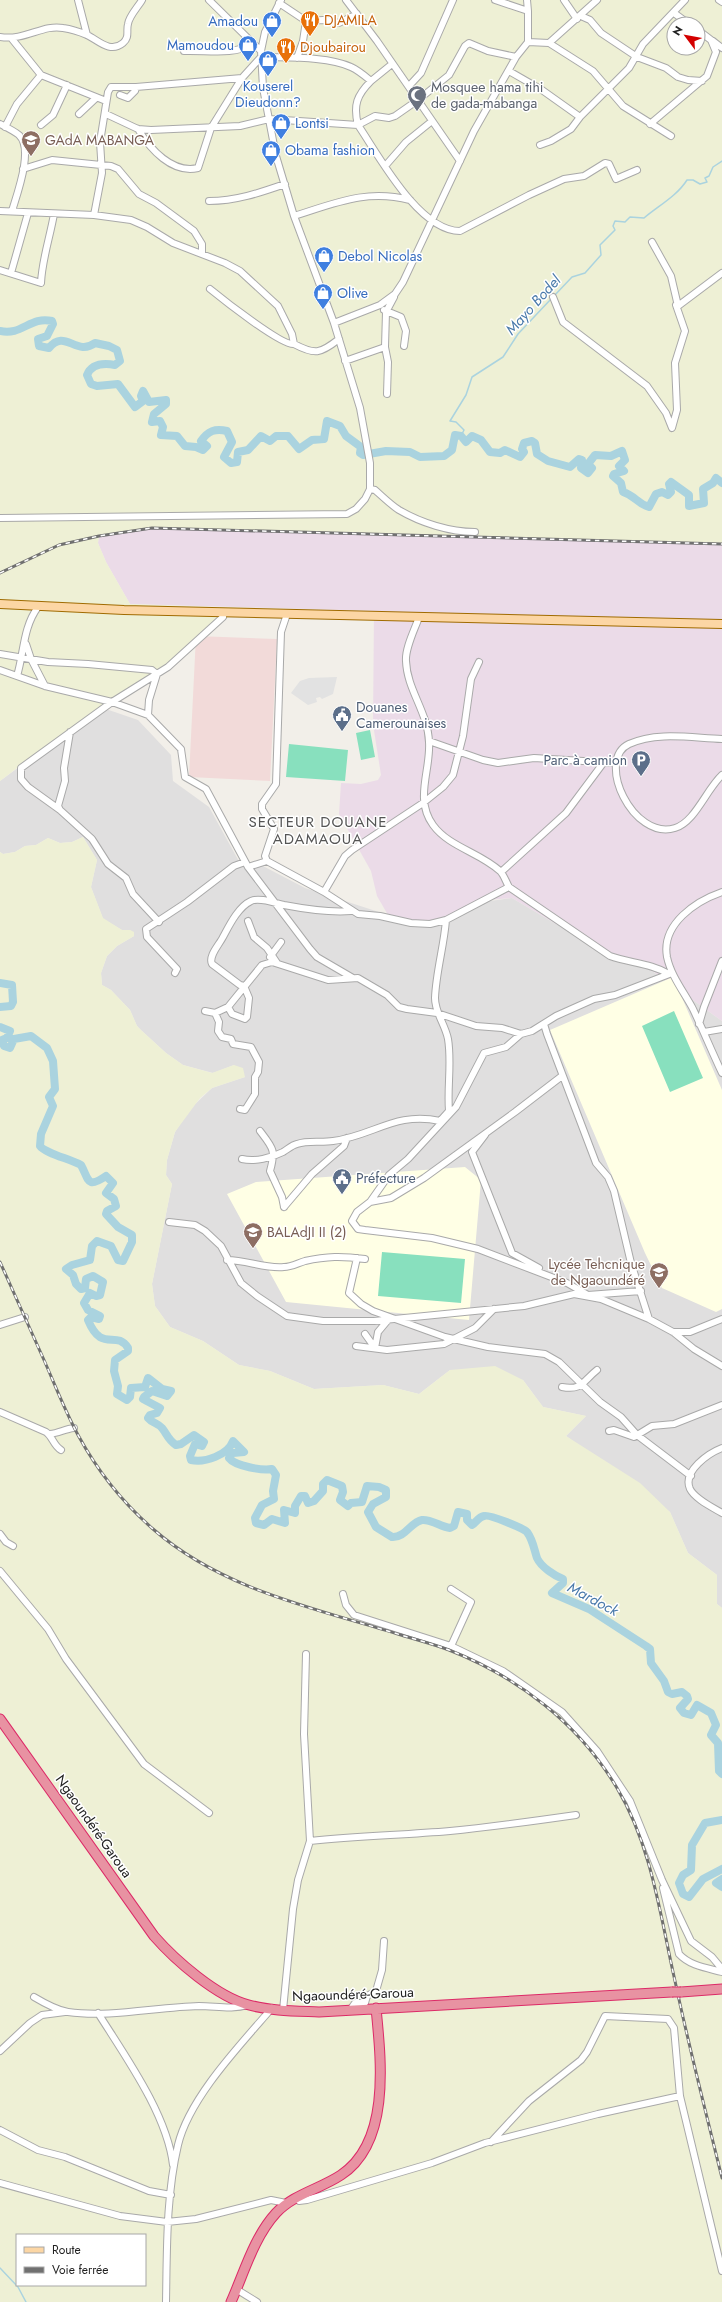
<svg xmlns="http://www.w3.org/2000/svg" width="722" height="2302" font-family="Jost,sans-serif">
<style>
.residential{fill:#e0dfdf}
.commercial{fill:#f2dad9}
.industrial{fill:#ebdbe8}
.education{fill:#ffffe5}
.farmland{fill:#eef0d5;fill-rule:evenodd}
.pitch{fill:#88e0be}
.parking{fill:#e2e2e2}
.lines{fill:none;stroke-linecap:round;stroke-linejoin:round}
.stream{stroke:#aad3df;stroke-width:1.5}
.river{stroke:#aad3df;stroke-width:8}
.minor-casing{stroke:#a9a9a9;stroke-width:8}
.major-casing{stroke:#a06b00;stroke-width:10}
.highway-casing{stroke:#dc2a67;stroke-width:11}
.minor{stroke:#fff;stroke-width:6}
.major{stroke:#fcd6a4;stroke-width:8}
.highway{stroke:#e892a2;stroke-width:9}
.rail-casing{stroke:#707070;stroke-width:3}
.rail{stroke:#fff;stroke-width:1.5;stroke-dasharray:4.5;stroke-linecap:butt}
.highway-bridge-casing{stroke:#dc2a67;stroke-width:11;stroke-linecap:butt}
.highway-bridge{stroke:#e892a2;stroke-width:9}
.labels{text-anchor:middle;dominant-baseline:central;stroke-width:3;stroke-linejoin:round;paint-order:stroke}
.food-label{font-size:14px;fill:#c56008;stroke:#fff;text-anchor:start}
.shop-label{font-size:14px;fill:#366cbe;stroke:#fff;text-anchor:start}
.worship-label{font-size:14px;fill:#5b616d;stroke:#fff;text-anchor:start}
.education-label{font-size:14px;fill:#785e54;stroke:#fff;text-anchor:start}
.service-label{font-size:14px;fill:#4e5e75;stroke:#fff;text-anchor:start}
.street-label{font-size:14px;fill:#222;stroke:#fff}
.water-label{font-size:15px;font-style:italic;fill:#4a7aab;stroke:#fff}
.neighbourhood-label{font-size:15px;letter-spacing:1px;fill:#555;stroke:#fff}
</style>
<rect width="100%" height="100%" fill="#f2efe9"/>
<path class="residential" d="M100,707l38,13 33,35 2,26 36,26 32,58h20l44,23 83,27 124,-17 88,52 54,22 68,49v587l-5,-4v-29l-29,-22 -18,-41 -104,-76 20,-20 -43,-9 -20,-27 -73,-10 -31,24 -36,-9 -69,4 -44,-18 -31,-6 -36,-24 -33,-14 -15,-21 -3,-22 20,-100 -6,-9 1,-15 8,-28 15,-23 22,-21 33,-11 -11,-12 -21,8 -30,-8 -17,-12 -24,-22 -5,-5 -7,-16 -19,-20 -9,-5 -1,-12 6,-17 10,-10 17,-10 -4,-6h-8l-19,-11 -12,-32 6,-27 -14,-23 -11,5 -12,1 -12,-5 -12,7 -11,1 -10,6 -12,2 -3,-2v-71z"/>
<path class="commercial" d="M196,636l81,3 -7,142 -81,-4z"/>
<path class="industrial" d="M152,528l570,16v477l-68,-49 -54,-22 -88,-52 -27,2 -37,21 -36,4 -24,-10 -11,-19 -6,-25 -32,-57 2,-31 20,1 17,-4 3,-5 -8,-51 1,-113 -244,-7 -24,-42 -8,-19 1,-7z"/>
<path class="education" d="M673,977l49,113v219l-6,3 -54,-24 -17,-35 -95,-223z
M465,1167l16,13 -12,140 -183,-18 -59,-108 29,-12z"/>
<path class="farmland" d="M0,0h722v544l-570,-16 -53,8 -1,7 8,19 24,42 109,4 -72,55 -116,79 -51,39zM674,24h24v24h-24z
M83,837l14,23 -6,27 12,31 19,12h8l4,2v4l-17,10 -10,10 -6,17 1,12 9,5 19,20 7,16 5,5 24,22 17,12 29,8 22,-8 9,3 2,9 -33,11 -12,10 -25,34 -8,28 -1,15 6,9 -20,100 3,22 15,21 33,14 36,24 31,6 44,18 69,-4 36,9 31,-24 45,-4 28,14 20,27 43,9 -20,20 74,47 30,29 18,41 29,22v29l5,4v694h-722v-1450l3,2 12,-2 10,-6 11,-1 12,-7 12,5 12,-1zM17,2235h128v50h-128z"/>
<path class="pitch" d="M370,730l5,27 -14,3 -5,-27z
M289,744l59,6 -3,31 -59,-4z
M674,1011l29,67 -33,14 -28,-66z
M382,1252l83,7 -4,44 -83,-7z"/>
<path class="parking" d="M337,677l-4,17 -11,5 -2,-2 -4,1 1,4 -9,3 -17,-12 9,-12 9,-3z"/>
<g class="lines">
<path class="stream" d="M554,296l18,-19 13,-4 16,-18 -1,-10 15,-15 -2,-4 2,-5 10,1 5,-5 14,1c14,-12 33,-22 43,-38h6l7,4 7,-2 -2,-4 4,-2 4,-9 9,-6
M461,436l3,-6 -8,-8 -6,-1 16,-26 6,-18 31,-20 15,-23 33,-35
M0,2268l18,19 8,15"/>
<path class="river" d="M0,331c22,5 30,-15 52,-10l1,3 -6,12 -9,3 1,7 10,2c16,-20 27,9 46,-5l14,3 8,4 3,11 -5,4c-11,-2 -23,-2 -28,10l4,9 6,2 21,-2 17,23 8,-6 -2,-5 2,-5 6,11 17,-2v4l-12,10 -2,8 8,-1 3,6 -2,8 16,1 8,10 11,1 7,3 4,-4 -6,-5c7,-10 14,-13 26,-10l5,11 -8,15 7,6 6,-1 1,-10 10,-2 13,-14 9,5 6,-5h12l11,13 13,-9 12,-1 3,-18 13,5 6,10 15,11 -1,6 3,2 23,-4 24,1 10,5 24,-1 8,-6 3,-15 6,1 5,6 6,-6 9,4 9,12 10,1 5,-3 15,7 4,-5 -2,-3 2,-6 8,-2 3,2 2,11 11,7 22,6 9,-8 3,1 -1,8 7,5 4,-5 -4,-4 7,-9 16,1 11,-5 3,9 -6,6 5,5 -10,3 -1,2 8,7 2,9c13,4 13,11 26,15l7,-13 6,-2 6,3 3,-3 -2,-8 2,-2 18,13v11l15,-3 -1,-14 10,-6 3,-5 6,5
M0,983l12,2 1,17 -2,4 -11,1
M0,1027l10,4 -3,7 -5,2 2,6 6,2 4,-9 17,-3 16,12 6,13 2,28 -6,8 4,9 -12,28 -1,12c5,7 30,13 41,19 8,15 6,24 25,11l7,7 -7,10 8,6 2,7 -9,5 -1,3 12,13 14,8v7l-9,19 -5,-1 -7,-14 -14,-5 -5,5 -2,14 -18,5 -6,4 7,6 3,9 5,5 4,-1 1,-9 7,-3 10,6 -3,13 -4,1 -6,-3 -6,10 4,7 12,6 -1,3 -8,-2 -3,3c14,34 28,9 40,28v3l-13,9 -1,11 4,15 -1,8 10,6 3,-3 1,-9 14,-1 3,-9 14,11 9,2 -4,5 -15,-5 -8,6 -1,2 17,9 -3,5 -7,2 -2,3c4,5 10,5 14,10 5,6 6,12 14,17l5,-1 13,-9 10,7 -2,4 -7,-2 -5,12 1,4c14,3 37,-5 42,-19l11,11 -11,1 -4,5c6,8 34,13 43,11l4,6 -3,16 1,8 -12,6 -7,13 1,5 8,2 8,-6 13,4 -1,-13 11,3v-7l6,-10h4l3,7 6,-2 9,-10v-7l4,-4 15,6 1,6 -3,8 8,6 3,-3 11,-1 5,-16 12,1 7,3v7l-13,7 -5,8 8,15 16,10c13,1 19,-15 30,-17 9,-1 19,7 28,8l4,-2 4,-14 9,2v6l5,5c4,-2 6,-8 12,-9 5,-2 39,12 43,16 6,8 7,17 10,26 4,9 18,18 26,21v4l-11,10 37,16 57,37 4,3 1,14 13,18 4,11 4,2 10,-2 5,4 1,3 -8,9 4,5 7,2 6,-10 14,8 5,12 -5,10 7,8 1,28 3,3
M722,1820l-17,3 -13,22 -1,25 -8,5 -4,8 4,11 6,3 14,-18 19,-10
M722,1879l-6,4 6,4"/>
<g class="minor-casing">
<path id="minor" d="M78,0l9,35
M209,0l52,51
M346,0l31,41 83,120
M527,0l1,11
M564,0l13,19
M719,0l3,2
M279,3l27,18 -3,20 -6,17
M674,13l15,11
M581,16l9,4 11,13 36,24 29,11 12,9 10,3 14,1
M306,21l17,-1 16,3 18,-9
M0,37c25,4 43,-13 63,-9 7,1 17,4 24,7 11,5 23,19 36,8 7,-6 3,-12 5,-19 1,-8 10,-17 14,-24
M12,39l29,36 65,26
M713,41l9,7
M528,42l21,1 48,-43
M549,43l44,28 30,35 48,30
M184,51c24,-1 47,5 69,-7
M509,71l33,19 38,27
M242,78l19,-21c26,1 66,-1 90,10 7,3 14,9 20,14l21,-17
M371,81c-14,14 -18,24 -13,44l17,-9 14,2 6,-2 23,-16 31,-25 16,-29 4,-3 19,8 28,6
M409,86l12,-13 32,-73
M120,95l8,3 7,-7 1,-4
M79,114l17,-16
M106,114l32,15 13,1 89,-4 29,-7 89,6c21,31 61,106 102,106l69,-36 35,-16 20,-3 21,-13 4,1 7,15 21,-9
M0,124c6,3 14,7 19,11 15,14 -2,59 -7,76
M650,124l57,-48 9,-24 -5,-12 -13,-10
M41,125l12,-10 14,-30
M5,127l12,-23 24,-29
M540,145l11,-4 20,-12 9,-12 49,-49 14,-24 42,-44
M386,165l20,-23 26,-21
M23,169l29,-9 59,6 7,3 21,25 17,9 38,28 8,13v10
M209,201c27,0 50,-8 76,-17
M0,211l94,4 37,5 16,7 26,16 52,20 15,8 38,35 14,28 2,10c-11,3 -73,-46 -84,-55
M94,215l8,-42 -2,-31 8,-50 3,-5h25l106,-9 -31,50 -13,40c-26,6 -48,-19 -60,-39
M294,216c42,-13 72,-27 116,-16
M652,242l19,34 7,30 44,-33
M0,270l41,13c1,-23 9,-46 13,-69
M11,273l17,-60
M553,297l10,25 84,64 19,27 6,15 5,-18 -2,-47 10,-32 -9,-26
M384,310l17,7 5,14 -2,15
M334,323l46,-18 15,-11 8,-12 71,-151 42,-74 12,-15v-31l-33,-11
M294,344c21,11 26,10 45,-5
M345,361l40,-14
M387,394l1,-32 -3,-15 1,-35 8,-15
M370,489l5,1c8,7 16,15 24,20 22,13 51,22 76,22
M0,518l347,-4 9,-5 9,-10 5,-10v-26l-10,-55 -26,-85 -40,-107 -18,-60 -13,-68 -2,-37 4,-19 16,-32
M287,614l-6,18 -5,152 -14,20v5l12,20 -9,27 2,5 57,31 34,22 22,2 31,7 19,1 16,-4 63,-33
M419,617c-4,12 -14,31 -13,44 1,29 22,51 23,81 2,28 -15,57 4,83 16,22 46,27 67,46 4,4 6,11 9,16l101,69c19,7 41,7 59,18
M26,644l5,15 14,27
M0,654l48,8 40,2 64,6 5,4 -8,26 -1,15
M0,670l45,16 67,16 36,13 33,34 4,28 21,12 42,78 62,82 7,8 36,21
M17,676c7,-23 6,-49 21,-69
M722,739c-30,-1 -65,-8 -93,5 -34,16 4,97 46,84 20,-6 31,-38 47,-53
M429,741l54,19 15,3 36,-5 82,5
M60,810l-2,-4 7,-25 -1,-13 6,-36
M248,867l19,-6
M501,872l65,-59 38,-51
M324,892l21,-36 7,-6 71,-47 20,-16 10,-12 10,-39 8,-57 8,-17
M722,892c-26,9 -61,32 -55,65 4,19 17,35 26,52 10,21 19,43 29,64
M248,921l6,16 13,11 10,15
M159,922l-26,-28 -7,-16 -18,-14 -16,-25 -32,-29 -32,-23 -7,-8v-11l91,-66 56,-35 55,-50
M270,957l11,-15
M175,973l2,-4 -30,-32 -1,-8 41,-27 47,-36 11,-4
M228,1007l4,7 13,5 2,-2 2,-19 -5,-12 -4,-1 -28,-21c-4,-8 7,-19 11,-27 6,-11 15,-30 28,-36 8,-4 24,2 33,4 21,4 45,8 67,6
M205,1011l10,2 13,-6 34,-42 10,-3 56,18 30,-2 29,17 12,12 8,2 30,4 39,13 26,2 19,6 11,-3 24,-15 38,-17 21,-4 57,-22
M215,1013l4,9 -1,9 4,6 9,2 2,5 18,3 8,15 -1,10 -3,5v17l-10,16 -5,-1
M544,1024l3,10 49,129 12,14 6,14 17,72 18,56
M699,1024l5,-17 18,-46
M704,1032l18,-3
M521,1034l-15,13 -22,6 -28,54 -48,52 -19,16 -19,27 -13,10 -5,9 6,8 7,1 67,8 46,11 89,34 21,12 53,-4
M260,1131c13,17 16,19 10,40l12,26 2,10
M485,1135l-13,17 40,101 27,15
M242,1159c13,3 29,-1 41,-7 5,-3 9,-7 14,-8 11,-4 24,-1 36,-3 40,-5 63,-30 107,-20l9,-10c-2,-24 3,-48 -1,-72 -3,-15 -13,-26 -13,-41 1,-26 9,-52 11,-78
M370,1202l21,-4 33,-20 91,-66 47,-36
M284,1207l28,-33 32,-28 3,-8
M169,1222l26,3 10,6 16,15 20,37 16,13 30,20 36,5h51l150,-15 50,-12 27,5 48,20 24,13 21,17 28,17
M357,1258l-8,35 12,11 12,7 72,26 43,10 57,7 14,8 41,40 21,15 16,18 54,41
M227,1260c20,0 38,9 57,7 7,0 14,-4 21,-6 22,-5 37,-5 60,-2
M0,1325l25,-8
M673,1332h17l32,-13
M365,1334l10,14 3,-16 10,-12
M356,1346l31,4 57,-6 31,-16 19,-19
M562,1387c20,4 21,-6 35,-17
M0,1412l46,20c7,5 7,13 15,18
M609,1431l5,-1 20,7 18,-11 22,-2 48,-19
M50,1434c9,-1 15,-5 24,-6
M722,1448c-13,5 -40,23 -32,41 5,10 22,18 32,24
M0,1534l6,8 7,4
M0,1571l48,58 18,30 78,105 65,49
M343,1594l3,11 8,10 97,31 52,25 59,41 35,39 33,50 32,79 29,61 21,16 10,12
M451,1646l20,-44 -20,-13
M310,1841c47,-5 93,-6 140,-10 42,-4 84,-10 126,-16
M663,1888l16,66c11,12 28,14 43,18
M34,1997c10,6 22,13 34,15 41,6 89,-5 131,-6 17,0 33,4 49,-1
M283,2010l10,-101 5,-29 12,-39 -6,-107 2,-80
M350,2010l5,-7h10l2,-7 9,-5 6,-21 2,-29
M98,2013c27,43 69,101 75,152
M0,2051l30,-28 12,-8 23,-3
M0,2130l38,20 27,7 84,34 22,4
M491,2142l38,-41 52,-41 6,-8 18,-36 63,3 6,9 6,68 42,175
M0,2183l120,33 47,6 29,-3 75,-19 15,3
M296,2198l3,3 8,-1 125,-37 53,-20 113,-29 82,-18
M236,2289l21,13
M166,2302c1,-52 0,-106 12,-157 11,-47 63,-101 94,-137"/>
</g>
<g class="major-casing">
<path id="major" d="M0,604l124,6 598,14"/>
</g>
<g class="highway-casing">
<path id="highway" d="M0,1719l154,217c21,24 63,61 95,69 22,6 47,6 70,7l353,-20
M681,1992l41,-3
M231,2302c13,-29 23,-65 45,-89 18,-19 44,-24 65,-38 50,-33 40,-115 35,-167"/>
</g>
<use href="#minor" class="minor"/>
<use href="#major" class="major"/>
<use href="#highway" class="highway"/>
<g class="rail-casing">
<path id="rail" d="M0,573l59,-28 40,-9 53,-8 570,16
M0,1262c15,33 29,65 44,98 11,25 21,51 34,75 19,35 45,68 75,94 70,61 161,79 248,106 16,5 32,9 48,15 69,27 130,74 168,138 35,59 43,127 58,193 14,66 31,132 47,197"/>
</g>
<use href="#rail" class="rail"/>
<g class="highway-bridge-casing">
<path id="highway-bridge" d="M672,1992h9"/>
</g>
<use href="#highway-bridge" class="highway-bridge"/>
</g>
<defs>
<g id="restaurant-pin" transform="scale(1)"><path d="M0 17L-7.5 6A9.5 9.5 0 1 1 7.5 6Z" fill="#e8710a" stroke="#fff"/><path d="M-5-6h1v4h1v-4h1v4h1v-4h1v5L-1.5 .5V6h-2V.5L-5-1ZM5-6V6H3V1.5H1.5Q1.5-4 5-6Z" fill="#fff"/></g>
<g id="shop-pin" transform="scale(1)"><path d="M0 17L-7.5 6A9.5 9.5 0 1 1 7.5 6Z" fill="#3f7fe0" stroke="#fff"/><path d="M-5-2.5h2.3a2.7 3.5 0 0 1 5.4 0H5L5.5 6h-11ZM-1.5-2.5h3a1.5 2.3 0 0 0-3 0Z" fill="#fff"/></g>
<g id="mosque-pin" transform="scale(1)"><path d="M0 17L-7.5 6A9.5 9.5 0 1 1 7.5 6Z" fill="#6b7280" stroke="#fff"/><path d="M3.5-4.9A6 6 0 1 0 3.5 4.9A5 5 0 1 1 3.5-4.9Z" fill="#fff"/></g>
<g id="school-pin" transform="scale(1)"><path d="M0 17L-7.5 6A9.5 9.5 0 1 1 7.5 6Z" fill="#8d6e63" stroke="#fff"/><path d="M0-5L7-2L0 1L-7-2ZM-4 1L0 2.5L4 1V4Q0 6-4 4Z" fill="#fff"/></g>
<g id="civic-pin" transform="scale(1)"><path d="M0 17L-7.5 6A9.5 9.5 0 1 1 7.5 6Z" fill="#5c6f8a" stroke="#fff"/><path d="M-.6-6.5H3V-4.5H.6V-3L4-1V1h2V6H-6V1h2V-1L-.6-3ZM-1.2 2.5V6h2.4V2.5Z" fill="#fff"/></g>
<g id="parking-pin" transform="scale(1)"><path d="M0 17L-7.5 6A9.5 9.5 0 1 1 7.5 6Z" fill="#5c6f8a" stroke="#fff"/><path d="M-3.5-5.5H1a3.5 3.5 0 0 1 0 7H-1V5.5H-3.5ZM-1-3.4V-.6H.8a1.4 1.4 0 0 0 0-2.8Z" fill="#fff"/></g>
</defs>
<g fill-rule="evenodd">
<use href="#restaurant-pin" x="310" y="20"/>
<use href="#shop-pin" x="272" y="21"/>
<use href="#shop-pin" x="248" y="45"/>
<use href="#restaurant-pin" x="286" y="47"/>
<use href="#shop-pin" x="268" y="60"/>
<use href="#mosque-pin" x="417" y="95"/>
<use href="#shop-pin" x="281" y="123"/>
<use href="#school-pin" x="31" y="140"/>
<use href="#shop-pin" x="271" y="150"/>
<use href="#shop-pin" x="324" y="256"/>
<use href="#shop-pin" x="323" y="293"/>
<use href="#civic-pin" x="342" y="715"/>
<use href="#parking-pin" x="641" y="760"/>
<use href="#civic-pin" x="342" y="1178"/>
<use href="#school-pin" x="253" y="1232"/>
<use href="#school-pin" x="659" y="1272"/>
</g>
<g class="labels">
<g class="food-label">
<text x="324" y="20">DJAMILA</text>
<text x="300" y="47">Djoubairou</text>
</g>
<g class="shop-label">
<text x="258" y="21" text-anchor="end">Amadou</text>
<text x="234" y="45" text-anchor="end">Mamoudou</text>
<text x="268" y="86" text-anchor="middle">Kouserel<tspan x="268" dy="16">Dieudonn?</tspan></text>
<text x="295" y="123">Lontsi</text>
<text x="285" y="150">Obama fashion</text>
<text x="338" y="256">Debol Nicolas</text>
<text x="337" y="293">Olive</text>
</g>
<g class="worship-label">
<text x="431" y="87">Mosquee hama tihi<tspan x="431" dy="16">de gada-mabanga</tspan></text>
</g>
<g class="education-label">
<text x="45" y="140">GAdA MABANGA</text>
<text x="267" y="1232">BALAdJI II (2)</text>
<text x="645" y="1264" text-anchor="end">Lycée Tehcnique<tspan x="645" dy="16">de Ngaoundéré</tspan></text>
</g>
<g class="service-label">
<text x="356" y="707">Douanes<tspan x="356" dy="16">Camerounaises</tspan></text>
<text x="627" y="760" text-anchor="end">Parc à camion</text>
<text x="356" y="1178">Préfecture</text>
</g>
<g class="street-label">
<text transform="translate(94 1826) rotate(55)">Ngaoundéré-Garoua</text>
<text transform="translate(353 1994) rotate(-2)">Ngaoundéré-Garoua</text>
</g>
<g class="water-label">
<text transform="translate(533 305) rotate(-48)">Mayo Bodel</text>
<text transform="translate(593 1599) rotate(28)">Mardock</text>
</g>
<g class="neighbourhood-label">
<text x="318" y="822">SECTEUR DOUANE<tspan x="318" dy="17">ADAMAOUA</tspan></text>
</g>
</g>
<rect x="16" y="2234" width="130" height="52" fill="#ffffff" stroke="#a7a7a7"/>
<rect x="24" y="2247" width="20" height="6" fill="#fcd6a4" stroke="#a7a7a7"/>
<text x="52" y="2254" font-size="12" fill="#222222">Route</text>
<rect x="24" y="2267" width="20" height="6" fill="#707070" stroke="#a7a7a7"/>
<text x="52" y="2274" font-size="12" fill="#222222">Voie ferrée</text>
<g transform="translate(686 36) rotate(302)"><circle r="19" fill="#ffffff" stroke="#a7a7a7"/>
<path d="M0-3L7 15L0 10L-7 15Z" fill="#d40000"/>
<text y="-6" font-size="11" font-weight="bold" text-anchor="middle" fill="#222222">N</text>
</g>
</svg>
